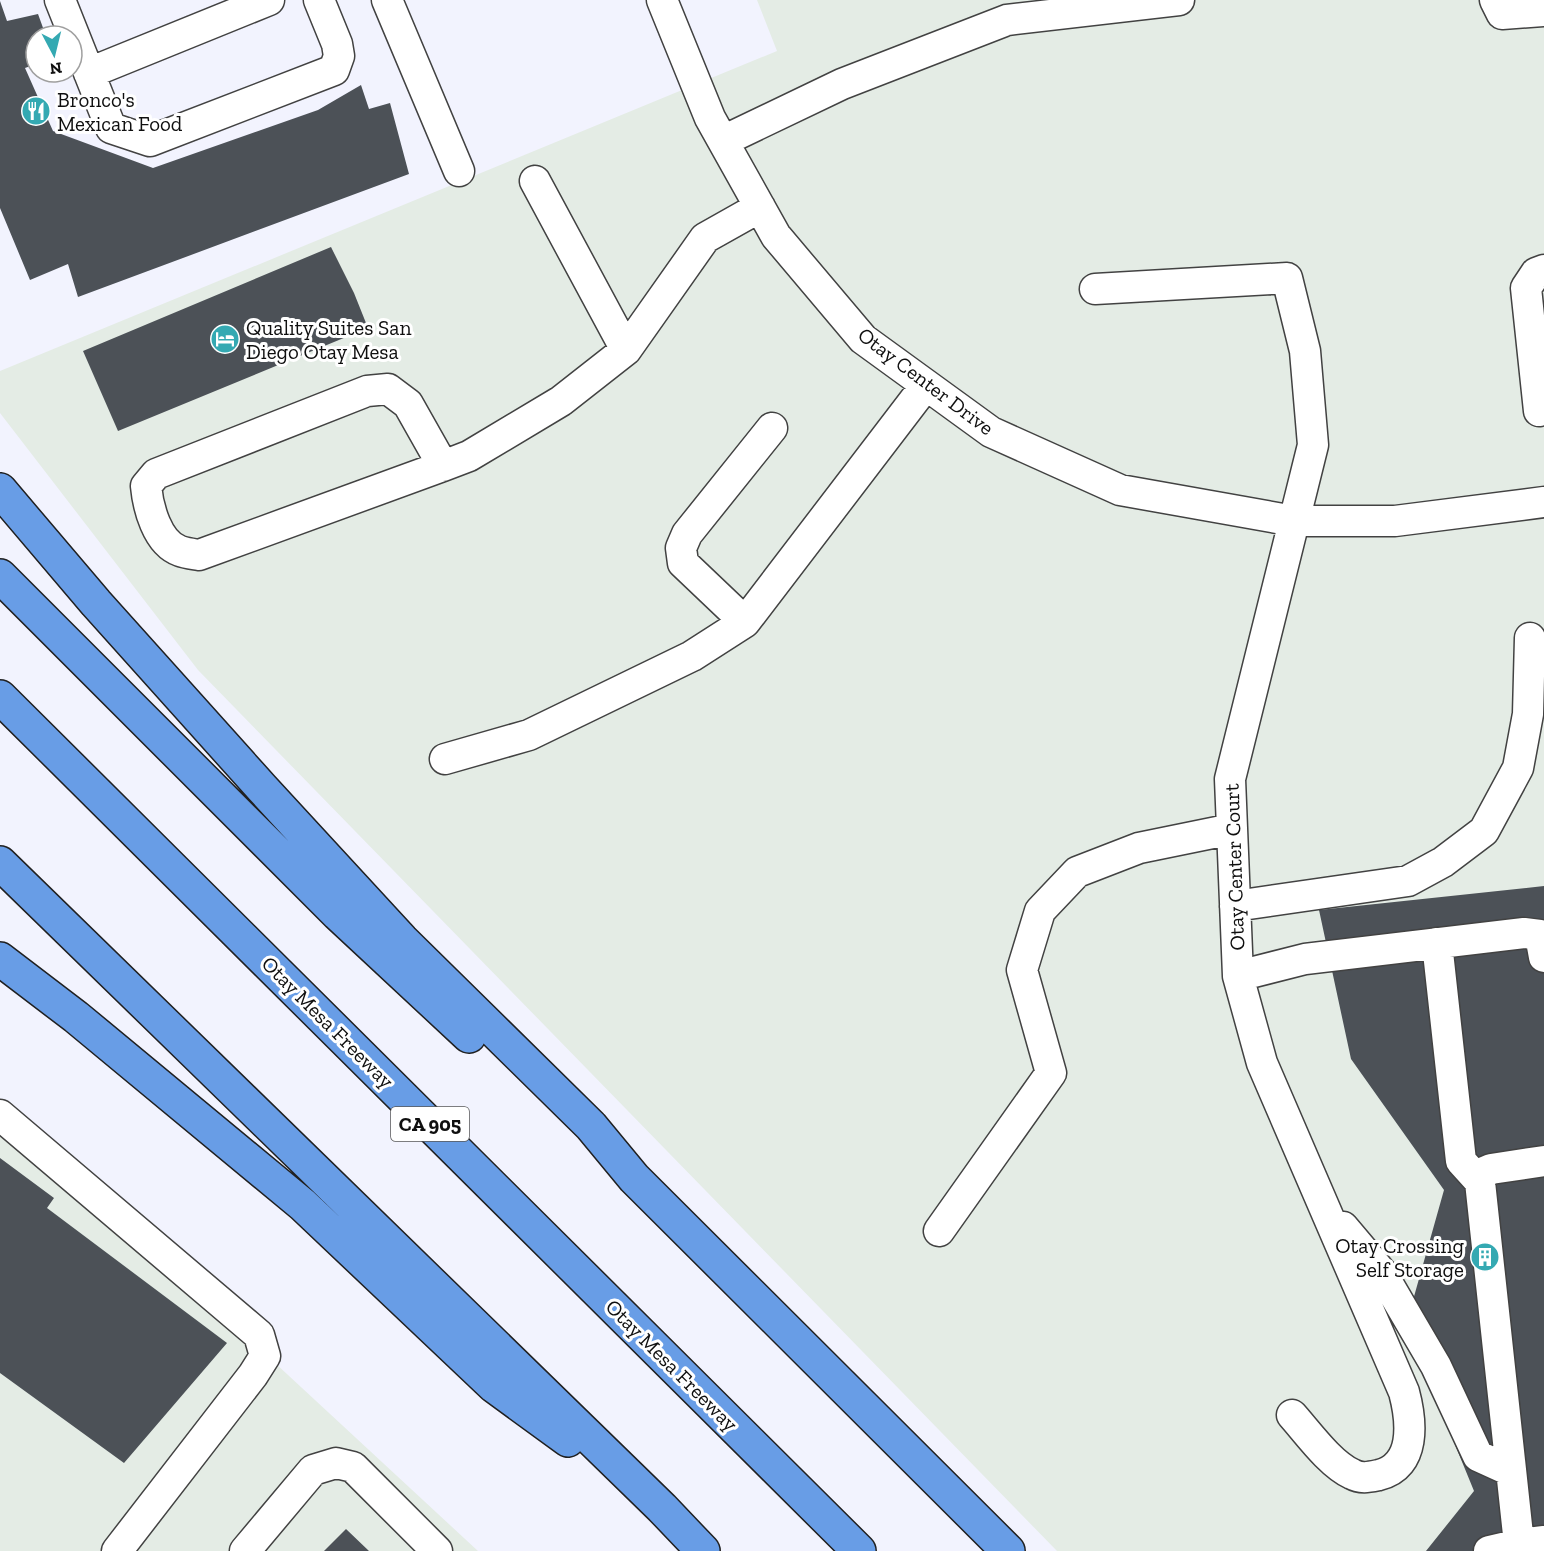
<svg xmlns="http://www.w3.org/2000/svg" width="1544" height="1551" font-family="'Zilla Slab',serif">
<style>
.industrial{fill:#e4ece5}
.building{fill:#4c5157}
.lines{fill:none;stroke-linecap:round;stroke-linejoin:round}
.minor-casing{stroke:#424242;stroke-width:33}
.highway-casing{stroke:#202020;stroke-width:36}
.minor{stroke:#fff;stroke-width:30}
.highway{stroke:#689de6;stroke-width:33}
.labels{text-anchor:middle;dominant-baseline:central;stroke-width:6;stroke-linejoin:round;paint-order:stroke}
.shield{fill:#fff;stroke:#575757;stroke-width:1.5}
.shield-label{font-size:20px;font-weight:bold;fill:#0f0f0f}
.poi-label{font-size:21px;fill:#0f0f0f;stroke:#fff;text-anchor:start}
.street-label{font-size:21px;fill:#0f0f0f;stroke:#fff}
</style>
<rect width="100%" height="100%" fill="#f2f3fe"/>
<path class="industrial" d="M757,0h787v1551h-487l-859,-881 -198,-257v-42l777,-320z
M0,1108l478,443h-478z"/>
<path class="building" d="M0,1l7,20 31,-7 8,22h-10v28l-11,4 28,63 100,37 165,-58 43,-25 8,24 21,-6 19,71 -331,123 -10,-33 -38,16 -30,-72z
M331,247l23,46 14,35 -250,103 -35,-80z
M1544,886v665h-118l48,-60 -68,-166 38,-135 -93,-131 -32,-149z
M0,1158l54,40 -7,10 180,135 -103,120 -124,-90z
M346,1529l23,22h-45z"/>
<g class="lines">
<g class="minor-casing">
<path id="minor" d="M60,0l51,128 39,13 184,-71 5,-14 -2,-12 -18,-44
M387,0l72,171
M662,0l48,118 66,118 87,103 128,93 129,58 174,31h101l149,-19
M1495,0l7,14 42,-3
M89,73l180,-73
M723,141l119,-57 165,-64 172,-20
M535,181l91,169
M1095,289l192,-11 18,73 8,94 -83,334 8,197 24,87 142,329c8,30 12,74 -25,83 -10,2 -18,4 -27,-1 -22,-10 -44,-41 -60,-59
M1539,411l-13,-123 10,-15 8,-3
M443,466l-35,-62 -20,-15 -21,2 -211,83 -10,12c2,21 11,57 34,65 5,2 13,3 19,4l244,-89 26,-10 92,-55 65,-51 79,-112 55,-31
M745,622l-62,-59 -2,-15 6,-14 85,-106
M445,759l84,-24 163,-79 53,-34 181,-237
M1235,906l173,-25 35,-19 41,-31 34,-63 10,-54 2,-76
M1437,943l24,218 19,21
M1238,976l67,-17 219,-26 16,2 4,22
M0,1115l259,220 6,21 -12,19 -136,176
M1343,1227l38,45 55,94 42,90 33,15
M939,1231l112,-158 -29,-103 18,-59 37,-39 62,-24 93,-19
M1519,1544l-39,-362 4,-10 7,-3 53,-8
M245,1551l68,-81 23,-7 17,4 84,84
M1489,1551l30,-7 25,-3"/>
</g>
<g class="highway-casing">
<path id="highway" d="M0,490l96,113 166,185 140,152 189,186 43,52 374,373
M0,576l338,338 131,122
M0,697l859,854
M0,863l662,645 41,43
M0,959l76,58 227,188 191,181 74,54"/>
</g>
<use href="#minor" class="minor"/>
<use href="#highway" class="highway"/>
</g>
<defs>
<g id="restaurant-disc" transform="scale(1.5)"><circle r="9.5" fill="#34a9b2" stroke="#fff"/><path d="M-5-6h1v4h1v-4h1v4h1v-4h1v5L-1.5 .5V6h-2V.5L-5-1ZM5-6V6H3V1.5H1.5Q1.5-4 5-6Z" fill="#fff"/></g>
<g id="hotel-disc" transform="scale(1.5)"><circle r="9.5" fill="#34a9b2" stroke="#fff"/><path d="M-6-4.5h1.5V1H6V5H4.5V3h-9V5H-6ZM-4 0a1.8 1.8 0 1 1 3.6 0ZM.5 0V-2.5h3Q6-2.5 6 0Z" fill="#fff"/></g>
<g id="building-disc" transform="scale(1.5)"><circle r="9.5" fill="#34a9b2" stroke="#fff"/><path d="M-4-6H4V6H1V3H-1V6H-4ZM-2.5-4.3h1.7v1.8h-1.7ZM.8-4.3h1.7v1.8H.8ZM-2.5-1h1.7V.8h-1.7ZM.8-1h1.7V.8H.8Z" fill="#fff"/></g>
</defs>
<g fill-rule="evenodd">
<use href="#restaurant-disc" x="36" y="111"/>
<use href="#hotel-disc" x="225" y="339"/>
<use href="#building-disc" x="1485" y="1257"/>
</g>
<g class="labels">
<rect class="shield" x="391" y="1107" width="78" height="34" rx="4.5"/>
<g class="shield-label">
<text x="430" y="1124">CA 905</text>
</g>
<g class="poi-label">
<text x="57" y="99">Bronco's<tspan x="57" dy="24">Mexican Food</tspan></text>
<text x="246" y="327">Quality Suites San<tspan x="246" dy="24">Diego Otay Mesa</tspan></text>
<text x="1464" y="1245" text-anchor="end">Otay Crossing<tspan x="1464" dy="24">Self Storage</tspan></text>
</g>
<g class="street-label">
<text transform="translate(926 381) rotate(37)">Otay Center Drive</text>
<text transform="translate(1234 867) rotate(-92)">Otay Center Court</text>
<text transform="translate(328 1022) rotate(45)">Otay Mesa Freeway</text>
<text transform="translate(672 1365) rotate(45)">Otay Mesa Freeway</text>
</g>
</g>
<g transform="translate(54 54) rotate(173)"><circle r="28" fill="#ffffff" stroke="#9f9f9f" stroke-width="1.5"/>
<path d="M0-4.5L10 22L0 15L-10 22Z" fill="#34a9b2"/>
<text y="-9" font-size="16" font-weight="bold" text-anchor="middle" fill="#0f0f0f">N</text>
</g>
</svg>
